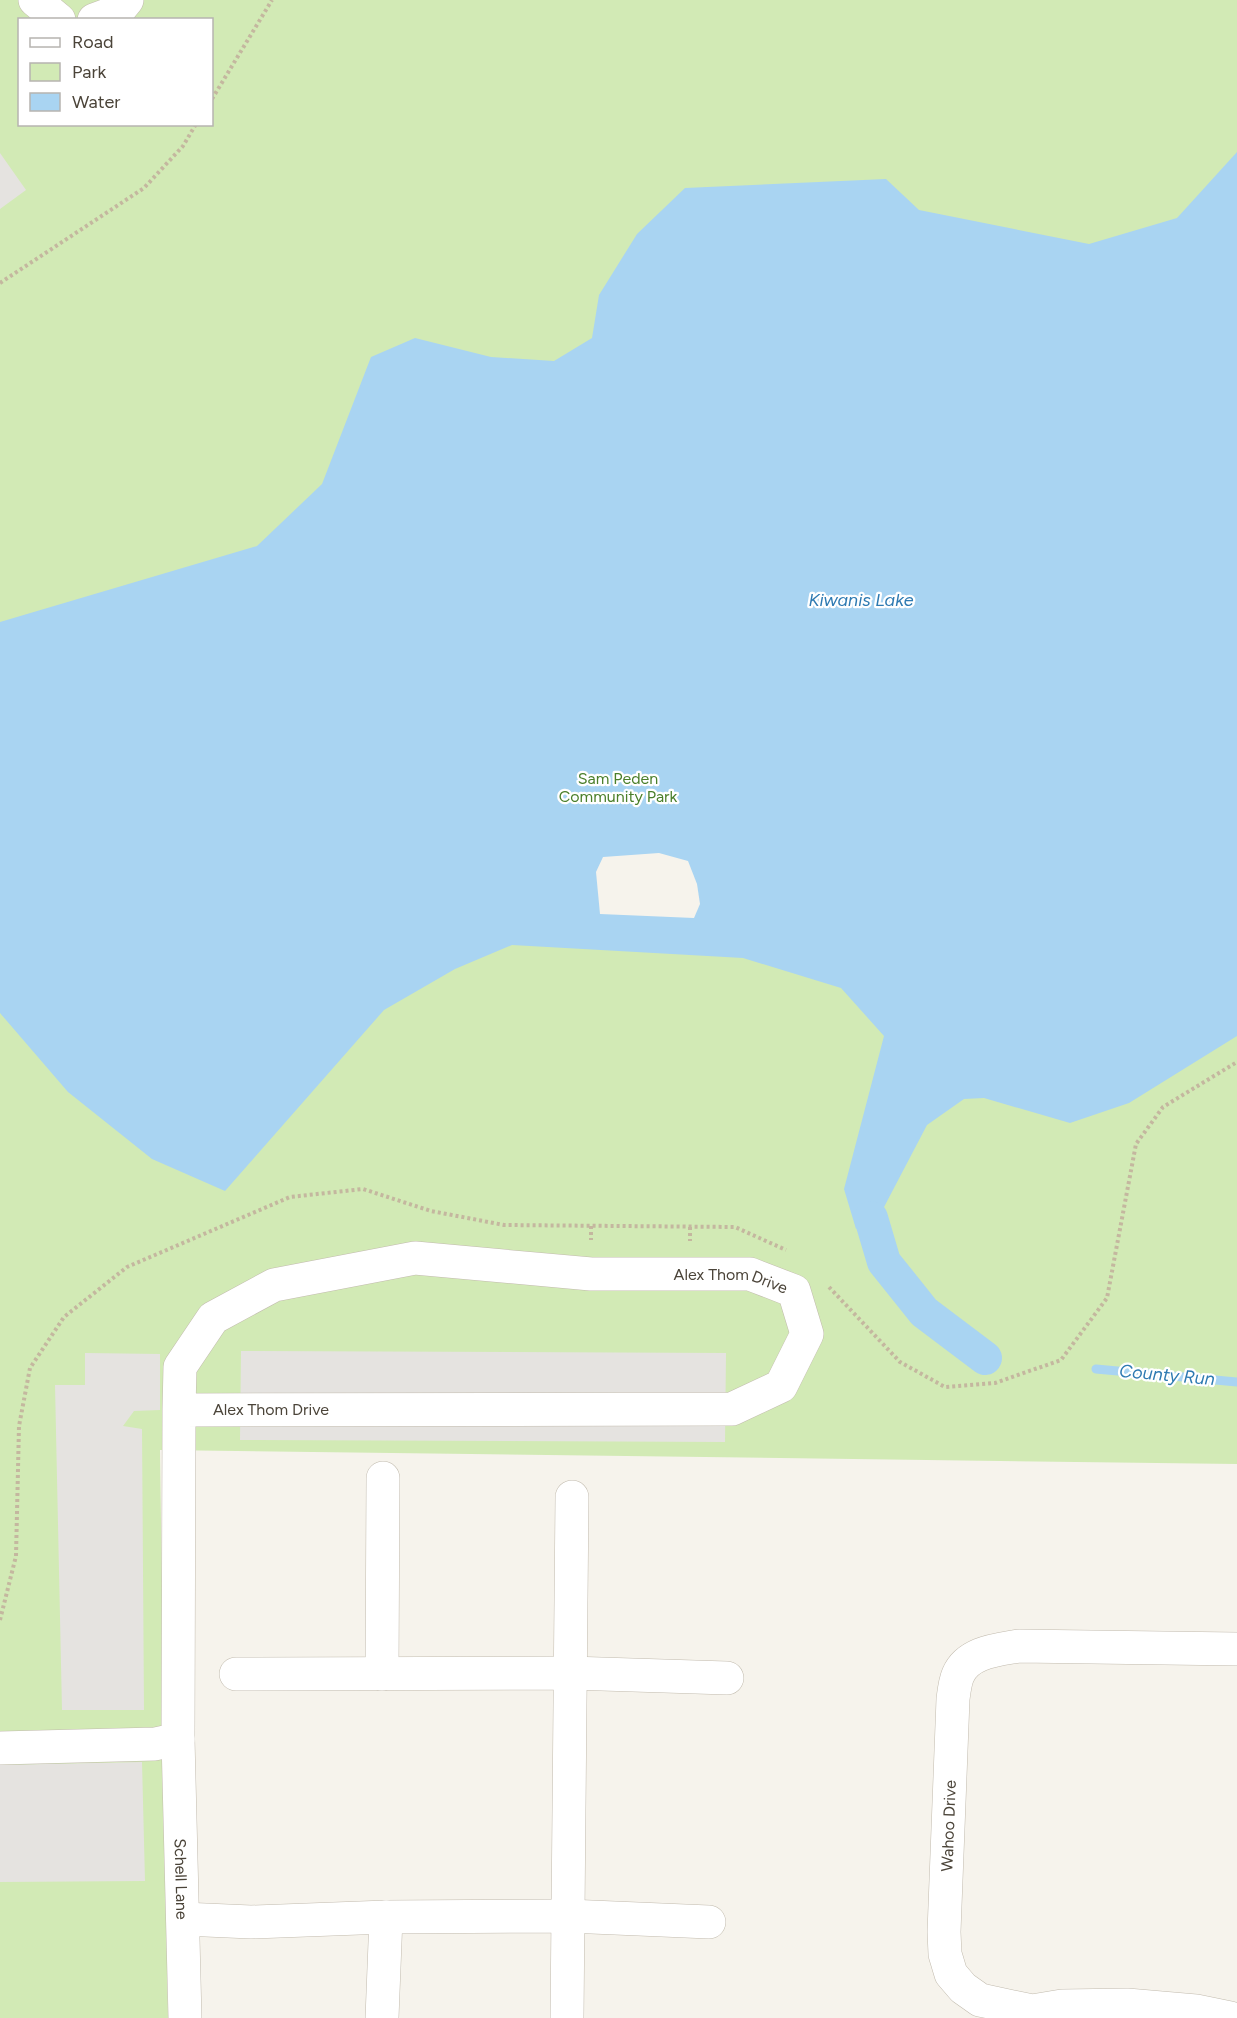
<svg xmlns="http://www.w3.org/2000/svg" width="1237" height="2018" font-family="Figtree,sans-serif">
<style>
.green{fill:#d2eab5;fill-rule:evenodd}
.parking{fill:#e5e3e0}
.water{fill:#a9d4f2}
.pier{fill:#f6f3ec}
.lines{fill:none;stroke-linecap:round;stroke-linejoin:round}
.stream{stroke:#a9d4f2;stroke-width:9}
.canal{stroke:#a9d4f2;stroke-width:34}
.minor-casing{stroke:#c2bbae;stroke-width:34}
.path{stroke:#c4b79f;stroke-width:4;stroke-dasharray:3 3;stroke-linecap:butt}
.minor{stroke:#fff;stroke-width:33}
.labels{text-anchor:middle;dominant-baseline:central;stroke-width:4.5;stroke-linejoin:round;paint-order:stroke}
.park-label{font-size:16px;fill:#4a7f2a;stroke:#fff}
.street-label{font-size:16px;fill:#4b4439;stroke:#fff}
.water-label{font-size:18px;font-style:italic;fill:#2e7ab2;stroke:#fff}
</style>
<rect width="100%" height="100%" fill="#f6f3ec"/>
<path class="green" d="M0,0h1237v1464l-1077,-14 8,568h-168zM20,20h192v104h-192z"/>
<path class="parking" d="M0,153l26,37 -26,19z
M241,1351l485,2 -1,89 -485,-2z
M85,1353l75,1v56l-26,1 -11,15 19,3 2,281h-82l-7,-325h30z
M142,1762l3,119 -145,1v-117z"/>
<path class="water" d="M1237,152v884l-108,67 -59,20 -86,-25 -20,1 -37,26 -44,84 -27,20 -12,-40 40,-153 -43,-48 -98,-30 -231,-13 -57,24 -71,41 -159,181 -73,-32 -84,-67 -68,-79v-391l257,-76 65,-62 49,-127 44,-19 76,19 63,4 38,-23 7,-43 38,-61 48,-46 201,-9 33,31 170,34 88,-26z"/>
<path class="pier" d="M659,853l29,8 9,23 3,20 -6,14 -94,-4 -4,-42 7,-15z"/>
<g class="lines">
<path class="stream" d="M1096,1369l141,13"/>
<path class="canal" d="M871,1218l13,44 40,50 61,46"/>
<g class="minor-casing">
<g id="minor">
<path d="M35,0l24,20"/>
<path d="M94,20l24,-9 9,-11"/>
<path d="M236,1674l334,-1 157,5"/>
<path d="M382,1674l1,-196"/>
<path id="s1" d="M178,1739l7,279"/>
<path id="s2" d="M0,1748l155,-4 23,-5 1,-329 1,-43 33,-49 61,-33 141,-27 176,16h159l44,17 13,43 -26,52 -49,23 -553,1"/>
<path d="M183,1919l68,3 135,-5 182,-1 141,6"/>
<path d="M382,2018l4,-101"/>
<path d="M567,2018l5,-521"/>
<path id="s3" d="M1230,2018l-34,-7 -69,-6 -65,1 -30,5 -52,-11 -17,-12 -12,-14 -6,-20 -1,-22 9,-233c1,-8 2,-17 5,-24 10,-23 39,-25 61,-29l218,3"/>
</g>
</g>
<path class="path" d="M212,99l60,-99
M0,283l144,-95 39,-42 13,-22
M591,1226v14
M690,1227v14
M829,1287l71,75 45,25 50,-4 66,-23 46,-62 29,-154 27,-37 74,-45
M0,1620l16,-64 3,-130 11,-58 34,-51 63,-50 163,-70 73,-8 68,22 73,14 231,2 51,23"/>
<use href="#minor" class="minor"/>
</g>
<g class="labels">
<g class="park-label">
<text x="618" y="778">Sam Peden<tspan x="618" dy="18">Community Park</tspan></text>
</g>
<g class="street-label">
<text stroke="none"><textPath href="#s2" startOffset="1140">Alex Thom Drive</textPath></text>
<text x="271" y="1409">Alex Thom Drive</text>
<text stroke="none"><textPath href="#s3" startOffset="441">Wahoo Drive</textPath></text>
<text stroke="none"><textPath href="#s1" startOffset="140">Schell Lane</textPath></text>
</g>
<g class="water-label">
<text x="861" y="600">Kiwanis Lake</text>
<text transform="translate(1167 1375) rotate(5)">County Run</text>
</g>
</g>
<rect x="18" y="18" width="195" height="108" fill="#ffffff" stroke="#b7b4b0" stroke-width="1.5"/>
<rect x="30" y="38" width="30" height="9" fill="#ffffff" stroke="#b7b4b0" stroke-width="1.5"/>
<text x="72" y="48" font-size="18" fill="#4b4439">Road</text>
<rect x="30" y="63" width="30" height="18" fill="#d2eab5" stroke="#b7b4b0" stroke-width="1.5"/>
<text x="72" y="78" font-size="18" fill="#4b4439">Park</text>
<rect x="30" y="93" width="30" height="18" fill="#a9d4f2" stroke="#b7b4b0" stroke-width="1.5"/>
<text x="72" y="108" font-size="18" fill="#4b4439">Water</text>
</svg>
